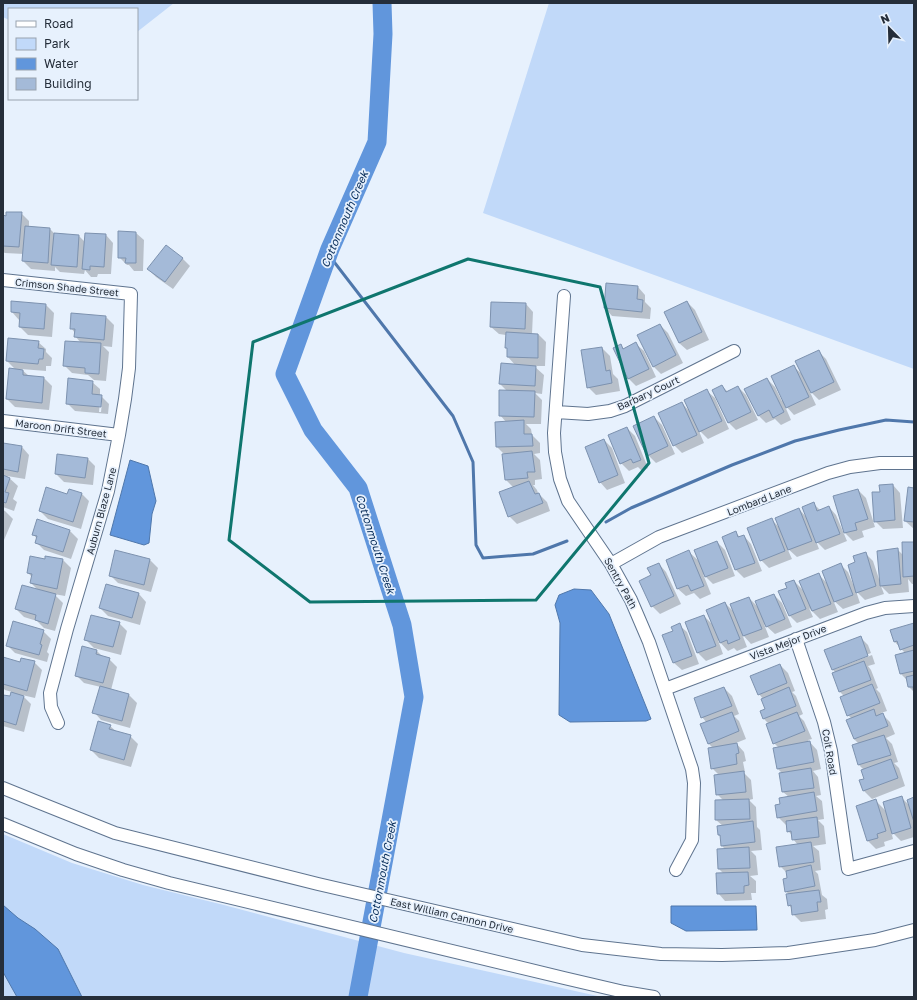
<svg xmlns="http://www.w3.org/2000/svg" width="917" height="1000" font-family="'Golos Text',sans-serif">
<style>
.green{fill:#c1d9f9}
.water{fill:#6196dc;stroke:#4f77ab}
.shadow{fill:#0003;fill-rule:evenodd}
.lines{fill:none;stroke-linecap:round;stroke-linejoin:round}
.stream{stroke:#4f77ab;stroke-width:3}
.river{stroke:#6196dc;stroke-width:19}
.building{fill:#a4bad8;stroke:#7d92af}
.minor-casing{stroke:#5f748f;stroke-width:14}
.minor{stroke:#fff;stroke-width:12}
.marked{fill:none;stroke:#0f766e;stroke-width:3;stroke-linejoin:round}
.labels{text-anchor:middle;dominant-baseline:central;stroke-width:3.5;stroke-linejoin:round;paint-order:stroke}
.street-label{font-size:10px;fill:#252e3a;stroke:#e7f1fd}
.water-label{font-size:11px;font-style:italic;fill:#0a2f5b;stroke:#e7f1fd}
</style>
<rect width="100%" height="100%" fill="#e7f1fd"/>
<path class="green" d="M3,3h171l-37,29v-23h-128v11l-6,-3z
M549,3h365v366l-431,-156z
M3,834l69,29 71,22 81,20 180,48 198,44h-599z"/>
<path class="water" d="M130,460l18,6 8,35 -4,13 -3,29 -5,2 -34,-10z
M574,589l17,1 18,24 42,105 -5,2 -76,1 -11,-7 1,-92 -5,-18 4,-10z
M3,905l15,13 17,11 23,20 24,48h-65l-14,-25z
M671,906h85l1,24 -71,1 -15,-8z"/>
<path class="shadow" d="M21,213l8,8v6l21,2 5,5 24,2 6,6 21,-7 7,8 -2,31h-13l-1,3h-6l-6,-7 -1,4 -24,-2 -5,-5v4l-24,-2 -8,-8 1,-7 -19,-1 -2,-1v-36l4,1z
M136,233l8,7 -1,31h-9l-5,-6h-2l-8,-8z
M182,258l8,8 -17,23 -17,-12 -8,-8z
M638,287l7,8v7l6,6 -1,11 -38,-3 -7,-8z
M687,302l8,8 14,30 -22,10 -8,-7z
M526,304l7,8 -1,22h6l8,8 -1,24h-11l10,9 -2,19 -7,-1 7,7 -1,24h-15l5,5 1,6 8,8v10l-6,1 6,6 2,19 -7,1v5h-2l4,5 1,3 9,9 3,9 -33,13 -8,-8 5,-28 -8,-8 -1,-25 -8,-8 9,-25 -6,-7 8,-23 -8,-8 16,-18 -8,-9v-7l-2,-3v-12l-7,-1 -8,-7z
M46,305l8,8 -2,24 -24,-2 -8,-8 1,-7h-2l-7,-8z
M106,317l8,8 -2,22 -9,-1 6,6 -3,29 -12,-1 -6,-5 -16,-2 -8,-8 17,-22 -6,-7v-3l-4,-5z
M660,325l8,8 15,30 -22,11 -8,-8z
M38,342l8,7v3l6,6 -1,8h-5v5l-25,-2 8,7 15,2 8,8 -3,24 -34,-3 -8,-8 9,-29 -9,-9z
M636,344l8,7 12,26 -20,9 -8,-8 -7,-32 3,3z
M602,348l8,8 3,18 5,5 2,12 -24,4 -8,-8z
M818,351l8,8 15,31 -22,10 -10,-10 7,15 -22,10 -10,-11 7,16 -10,5 -6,-6 -9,4 -8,-8 9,-36 8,8 7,14h2l9,-35 11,10z
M92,382l8,7v7h1l8,8 -1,10 -33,-3 -8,-8zM100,402h2l-1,10h-2z
M722,386l6,6 10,-5 8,8 12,25 -22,10 -8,-8z
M707,391l8,7 14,31 -21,10 -10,-10 6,14 -22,10 -8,-8 8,-42 9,10z
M654,417l8,8 13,29 -19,9 -8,-8z
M627,428l8,8 13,32 -6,3 -4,-4 -9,4 -8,-8z
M604,440l8,8 13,35 -18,7 -7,-8z
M3,444l19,3 7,8 -4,24 -18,-3 11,10 -5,13 4,3 -3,9 -11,-4z
M87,458l8,8 -2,19 -29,-3 -8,-8z
M893,485l7,8 3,35 -20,1 -8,-8 6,-28z
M914,489v40l-9,-8z
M858,490l8,8 9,29 -13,4 2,6 -11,4 -8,-8 -10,-36z
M82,494l7,7 -8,28 -33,-10 -8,-8 28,-16z
M813,503l7,7 9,-3 7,8 11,26 -22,9 -9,-9 3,8 -22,8 -10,-9 5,11 -23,9 -8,-8 10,-41 9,9 19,-19 9,10z
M3,510l2,1 8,8 -9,21h-1z
M37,521l33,10 8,8 -7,20 -27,-9 -8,-8 1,-3 -4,-5z
M735,532l5,5 4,-1 7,8 11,27 -18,7 -8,-8 -13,-33z
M717,542l8,8 10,26 -22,8 -10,-10 8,20 -11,5 -6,-6 -8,3 -8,-7 -11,-29 22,-8 11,10z
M914,543v41h-2l-4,-5 1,13 -20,2 -8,-8 3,8 -19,6 -9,-9 4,12 -17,6 -10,-9 5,12 -18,7 -11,-11 4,9 -16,6 -7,-7 -2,-28 6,-7 11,11 13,-18 10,10 13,-19 7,7 5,12 1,-1 2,-20 9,-10 8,8 7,21 17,-33 6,6z
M45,560h18l8,8 -6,28 -11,-2 9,9 -8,28 -11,-3 -7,-7 -13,-4 -8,-8 22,-19 -7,-7 1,-6 -4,-4z
M150,560l8,8 -7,24 -33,-9 -8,-8z
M659,564l7,8 15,32 -21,10 -8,-8v-30z
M139,594l7,8 -6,23 -32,-9 -8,-8z
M774,595l8,8 10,24 -17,7 -11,-10 5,13 -18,7 -9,-10 5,13 -10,4 -3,-3 -6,3 -10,-11 5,14 -17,7 -8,-8 -12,-30 18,-7 10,10 11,-23 10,10 14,-15 10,10z
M119,623l8,8 -6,24 -27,-7 9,9 6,2 8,8 -6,23 18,5 8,8 -7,25 -29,-8 -7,-8 7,-25 -17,-4 -8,-8 20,-25 -10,-10z
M914,624v68l-5,-5 -1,-6 -7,-7 -5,-19 9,-2 -11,-12z
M679,625l8,7 12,32 -17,6 -8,-7v-32z
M43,631l8,8 -4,13 2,2 -2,8 -32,-9 -8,-8z
M860,637l8,8 3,8 -36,14v2l37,-14 3,9 -7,2 3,4 7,18 -2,1 4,4 7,18 -6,2 9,9 5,12 -9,4 6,6 6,18 -4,1 5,5 6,18 -33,13 -8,-8 -4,-10 5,-2 -1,-9 -5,-5v-21l-5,-5 -7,-18 5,-2 -4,-4 -4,-19 -4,-4 -7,-18 3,-1 -4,-4z
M3,660l18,3 13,-1 8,8 -7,28 -13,-3 9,9 -7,28 -21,-6v-30l8,2 1,-6 -7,-2 -2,-2z
M780,665l8,8 7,18 -3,1 4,4 7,18 -4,2 5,5 8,18 -4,1 9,10 4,19 -8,2 5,6 3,18 -5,1 6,5 2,18 -6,1 6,6 2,18 -13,2 6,5 2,19 -6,1 3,3 4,21 5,4 1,10 -3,1 1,9 -25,3 -8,-8v-4l-4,-5v-10l-3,-4 3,-12 -1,-5 -8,-8 18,-21 -5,-6 -1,-4 -4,-4 -1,-6h-1l-8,-8 3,-12 8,-8 -6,-5 -1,-19 -5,-5 2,-20 -5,-5 -5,-19 -5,-5 -3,-7 5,-2 -3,-11 -4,-5z
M724,688l8,8 7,18 -5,2 5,5 7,18 -10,4 8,9 2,9 -3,1 2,10h-2l8,8 2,19 -4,1 7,7 1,20 3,3 2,20 -11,1 5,5 2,19 -8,1 6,5v12h-5l1,7 -27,1 -7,-8 6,-19 -5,-5 -1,-19h8l-4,-4 -1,-9 -2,-2 4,-9 -7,-6 7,-20 -6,-6 2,-19 -7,-7 1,-20 -5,-5 -1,-20 -5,-6z
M110,726l7,6 13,4 8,8 -7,23 -32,-9 -8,-8z
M901,797l9,9 4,-7v38l-13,4 -10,-10 2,8 -9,3 1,4 -9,3 -8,-8 -11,-35 19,-5 10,10z"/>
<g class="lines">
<path class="stream" d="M328,254l125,162 20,46 3,83 7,13 50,-4 34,-13
M606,522l25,-14 101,-43 63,-24 44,-11 47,-10 28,2"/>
<path class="river" d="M358,997l56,-300 -12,-72 -44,-137 -45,-58 -28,-56 45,-125 47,-107 6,-108 -1,-31"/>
</g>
<path class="building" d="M6,212h16l-3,35 -16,-1v-31l3,1z
M25,226l25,2 -2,35 -26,-2z
M118,231l18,1v31h-11l1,-5h-8z
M54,233l25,2 -2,32 -26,-2z
M85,233l21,1 -2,33 -14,-1v4l-8,-1z
M166,245l17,13 -18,24 -18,-13z
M606,283l32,3 -1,13 6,1 -1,12 -38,-4z
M11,301l35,3 -2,25 -25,-2 1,-14 -9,-1z
M687,301l15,31 -23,11 -15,-31z
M491,302l35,1 -1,26 -35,-2z
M71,313l35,3 -2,24 -30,-3 1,-8h-5z
M660,324l16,31 -23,12 -16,-32z
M506,332l32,2v24l-31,-1v-9h-2z
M8,338l31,3 -1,7 6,1 -1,10h-4l-1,5 -32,-3z
M65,341l36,2 -2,31 -14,-1v-5l-22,-2z
M636,342l13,27 -21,10 -15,-31 8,-4 2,5z
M602,347l4,24 4,-1 2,13 -25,5 -6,-38z
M819,350l15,32 -23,11 -16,-32z
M501,363l35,3 -1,20 -36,-2z
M794,365l15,32 -23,11 -15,-32z
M9,368l14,2v5l21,2 -2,26 -36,-4z
M68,378l25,3 -1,13 10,1 -1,12 -35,-3z
M767,378l17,34 -11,6 -4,-8 -11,6 -14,-27z
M722,385l4,7 12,-6 13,26 -23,11 -16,-33z
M707,389l15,32 -23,11 -15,-32z
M499,390l36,1 -1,26 -35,-1z
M682,402l15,33 -24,11 -15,-33z
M654,416l14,30 -21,10 -14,-30z
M524,420v14h8l1,12 -37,1 -1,-25z
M627,427l14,33 -8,3 -2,-4 -11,5 -12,-29z
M604,439l14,36 -19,8 -14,-36z
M3,443l19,3 -4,26 -15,-3z
M532,451l3,21h-8l1,6 -23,2 -3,-26z
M57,454l31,4 -3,20 -30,-4z
M3,475l7,3 -5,14 4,1 -3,10 -3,-1z
M529,481l6,13 4,-1 4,10 -35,14 -9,-25z
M893,484l2,36 -21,2 -2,-30h8l-1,-7z
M46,487l21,7 2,-5 13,4 -9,29 -34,-11z
M908,487l6,1v34l-10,-1z
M858,489l10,30 -13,4 2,7 -13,3 -11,-37z
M814,502l3,9 12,-5 11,28 -24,9 -14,-36z
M799,508l13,33 -24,9 -13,-32z
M772,518l13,33 -25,10 -13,-33z
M37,519l33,11 -7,22 -28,-9 2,-7 -5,-1z
M736,531l2,6 6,-2 11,28 -20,7 -13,-33z
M717,541l11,27 -23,9 -11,-27z
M902,542h12v34l-11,1z
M898,548l3,36 -21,2 -3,-35z
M115,550l35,9 -6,26 -35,-9z
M689,550l15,36 -13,5 -3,-6 -11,4 -11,-29z
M866,552l10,34 -20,7 -8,-28 7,-3 -2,-6z
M30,556l15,3v-3l18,3 -6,30 -27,-6 2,-9 -5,-1z
M659,563l15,33 -23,11 -12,-26 12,-6 -4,-7z
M841,563l12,32 -19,7 -12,-31z
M819,573l12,31 -19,7 -13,-30z
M794,580l12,29 -17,7 -11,-25 9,-3 -2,-5z
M106,584l33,9 -7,25 -33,-10z
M22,585l34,9 -8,30 -13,-4 1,-5 -21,-6z
M774,594l11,25 -19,8 -11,-26z
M749,597l13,32 -19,7 -13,-32z
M725,602l15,37 -12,5 -1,-4 -7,3 -14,-33z
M91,615l29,7 -7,25 -29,-7z
M704,615l12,31 -19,7 -12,-31z
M13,621l31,9 -4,14 2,1 -3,10 -33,-9z
M680,623l12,33 -19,7 -11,-28 11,-4 -2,-4z
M914,623v22l-14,5 -3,-9 -3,1 -4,-12z
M861,636l7,20 -36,14 -8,-20z
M82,646l15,4 -1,4 14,4 -7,25 -28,-7z
M914,650v21l-14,3 -5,-19z
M3,657l17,5 1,-4 14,3 -8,30 -24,-7z
M864,661l7,19 -32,12 -7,-19z
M780,664l7,19 -29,12 -8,-19z
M914,675v19l-1,-7h-5l-2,-10z
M872,684l8,19 -33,13 -7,-19z
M100,686l29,8 -7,27 -30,-8z
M724,687l8,19 -31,12 -7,-20z
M789,687l7,19 -33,13 -3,-8 5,-2 -4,-10z
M11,692l13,4 -8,29 -13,-4v-26l7,1z
M874,709l2,7 7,-3 5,13 -34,13 -8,-19z
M732,712l7,19 -31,13 -8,-20z
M797,712l8,19 -32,13 -7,-20z
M98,721l13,4 -2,4 22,6 -7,25 -34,-10z
M884,735l7,20 -33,10 -6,-20z
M810,741l4,21 -37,7 -4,-21z
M737,743l2,10 -3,1 1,10 -26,5 -3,-21z
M891,759l7,19 -35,13 -4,-11 5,-1 -3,-9z
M811,768l3,20 -32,4 -3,-19z
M744,771l2,21 -30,3 -2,-20z
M814,792l3,19 -40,7 -2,-13 5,-1 -1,-6z
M902,796l9,32 -19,6 -9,-32z
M914,797v25l-7,-22z
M749,799l1,20 -35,1v-20z
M876,799l10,32 -9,3 1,4 -11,3 -11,-35z
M817,817l2,20 -27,3 -1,-9 -4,1 -1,-11z
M753,821l2,21 -34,4 -1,-11h-2l-1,-9z
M811,842l3,20 -35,5 -3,-20z
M749,847l1,21 -32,1 -1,-20z
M811,865l4,21 -30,6 -2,-13 4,-1 -1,-7z
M748,872l1,13 -5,1v7l-27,1 -1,-21z
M819,890l2,12h-4l1,9 -26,4 -1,-10 -3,1 -2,-12z"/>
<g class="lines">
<g class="minor-casing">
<path id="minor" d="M3,280l128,14 -2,74 -4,31 -6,36 -11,56 -41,138 -17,64 1,14 7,16
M564,296l-10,137 1,19 5,27 8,22 43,63 20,36 18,42 43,127 2,14 -2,57 -16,30
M556,412l32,2 22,-3 15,-5 109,-55
M3,421l116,14
M611,564l48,-27 169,-64 22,-6 30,-4h34
M796,639l28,83 7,29 17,118 66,-18
M665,689l201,-76 19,-5 29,-2
M3,788l32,13 80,32 203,51 264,61 79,9 61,1 66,-2 87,-13 39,-10
M3,824l73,30 47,16 46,13 395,95 60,14 30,5"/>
</g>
<use href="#minor" class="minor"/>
</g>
<path class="marked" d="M468,259l132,28 49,176 -113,137 -226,2 -81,-62 24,-198z"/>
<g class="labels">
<g class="street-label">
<text transform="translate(67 287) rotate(6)">Crimson Shade Street</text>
<text transform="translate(648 393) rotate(-25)">Barbary Court</text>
<text transform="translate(61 428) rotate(7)">Maroon Drift Street</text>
<text transform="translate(759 500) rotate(-21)">Lombard Lane</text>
<text transform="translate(101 511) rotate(-75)">Auburn Blaze Lane</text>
<text transform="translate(621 583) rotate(61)">Sentry Path</text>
<text transform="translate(788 642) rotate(-21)">Vista Mejor Drive</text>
<text transform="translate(830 752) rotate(80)">Coit Road</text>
<text transform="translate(452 915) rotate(13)">East William Cannon Drive</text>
</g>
<g class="water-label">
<text transform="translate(344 219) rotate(-67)">Cottonmouth Creek</text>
<text transform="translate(376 544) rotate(72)">Cottonmouth Creek</text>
<text transform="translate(382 872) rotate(-79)">Cottonmouth Creek</text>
</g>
</g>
<rect width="917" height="1000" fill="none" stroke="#252e3a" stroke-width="8"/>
<rect x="8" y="8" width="130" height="92" fill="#e7f1fd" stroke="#99a3af"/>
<rect x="16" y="21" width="20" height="6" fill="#ffffff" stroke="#99a3af"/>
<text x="44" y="28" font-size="12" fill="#252e3a">Road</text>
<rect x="16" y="38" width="20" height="12" fill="#c1d9f9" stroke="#99a3af"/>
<text x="44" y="48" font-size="12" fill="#252e3a">Park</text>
<rect x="16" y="58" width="20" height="12" fill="#6196dc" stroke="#99a3af"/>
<text x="44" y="68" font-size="12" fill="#252e3a">Water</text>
<rect x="16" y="78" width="20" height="12" fill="#a4bad8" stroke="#99a3af"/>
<text x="44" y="88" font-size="12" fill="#252e3a">Building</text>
<g transform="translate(889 28) rotate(337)" stroke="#e7f1fd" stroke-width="3" paint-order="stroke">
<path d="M0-3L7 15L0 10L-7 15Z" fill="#252e3a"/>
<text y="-6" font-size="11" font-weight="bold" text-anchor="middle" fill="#252e3a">N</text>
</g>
</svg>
